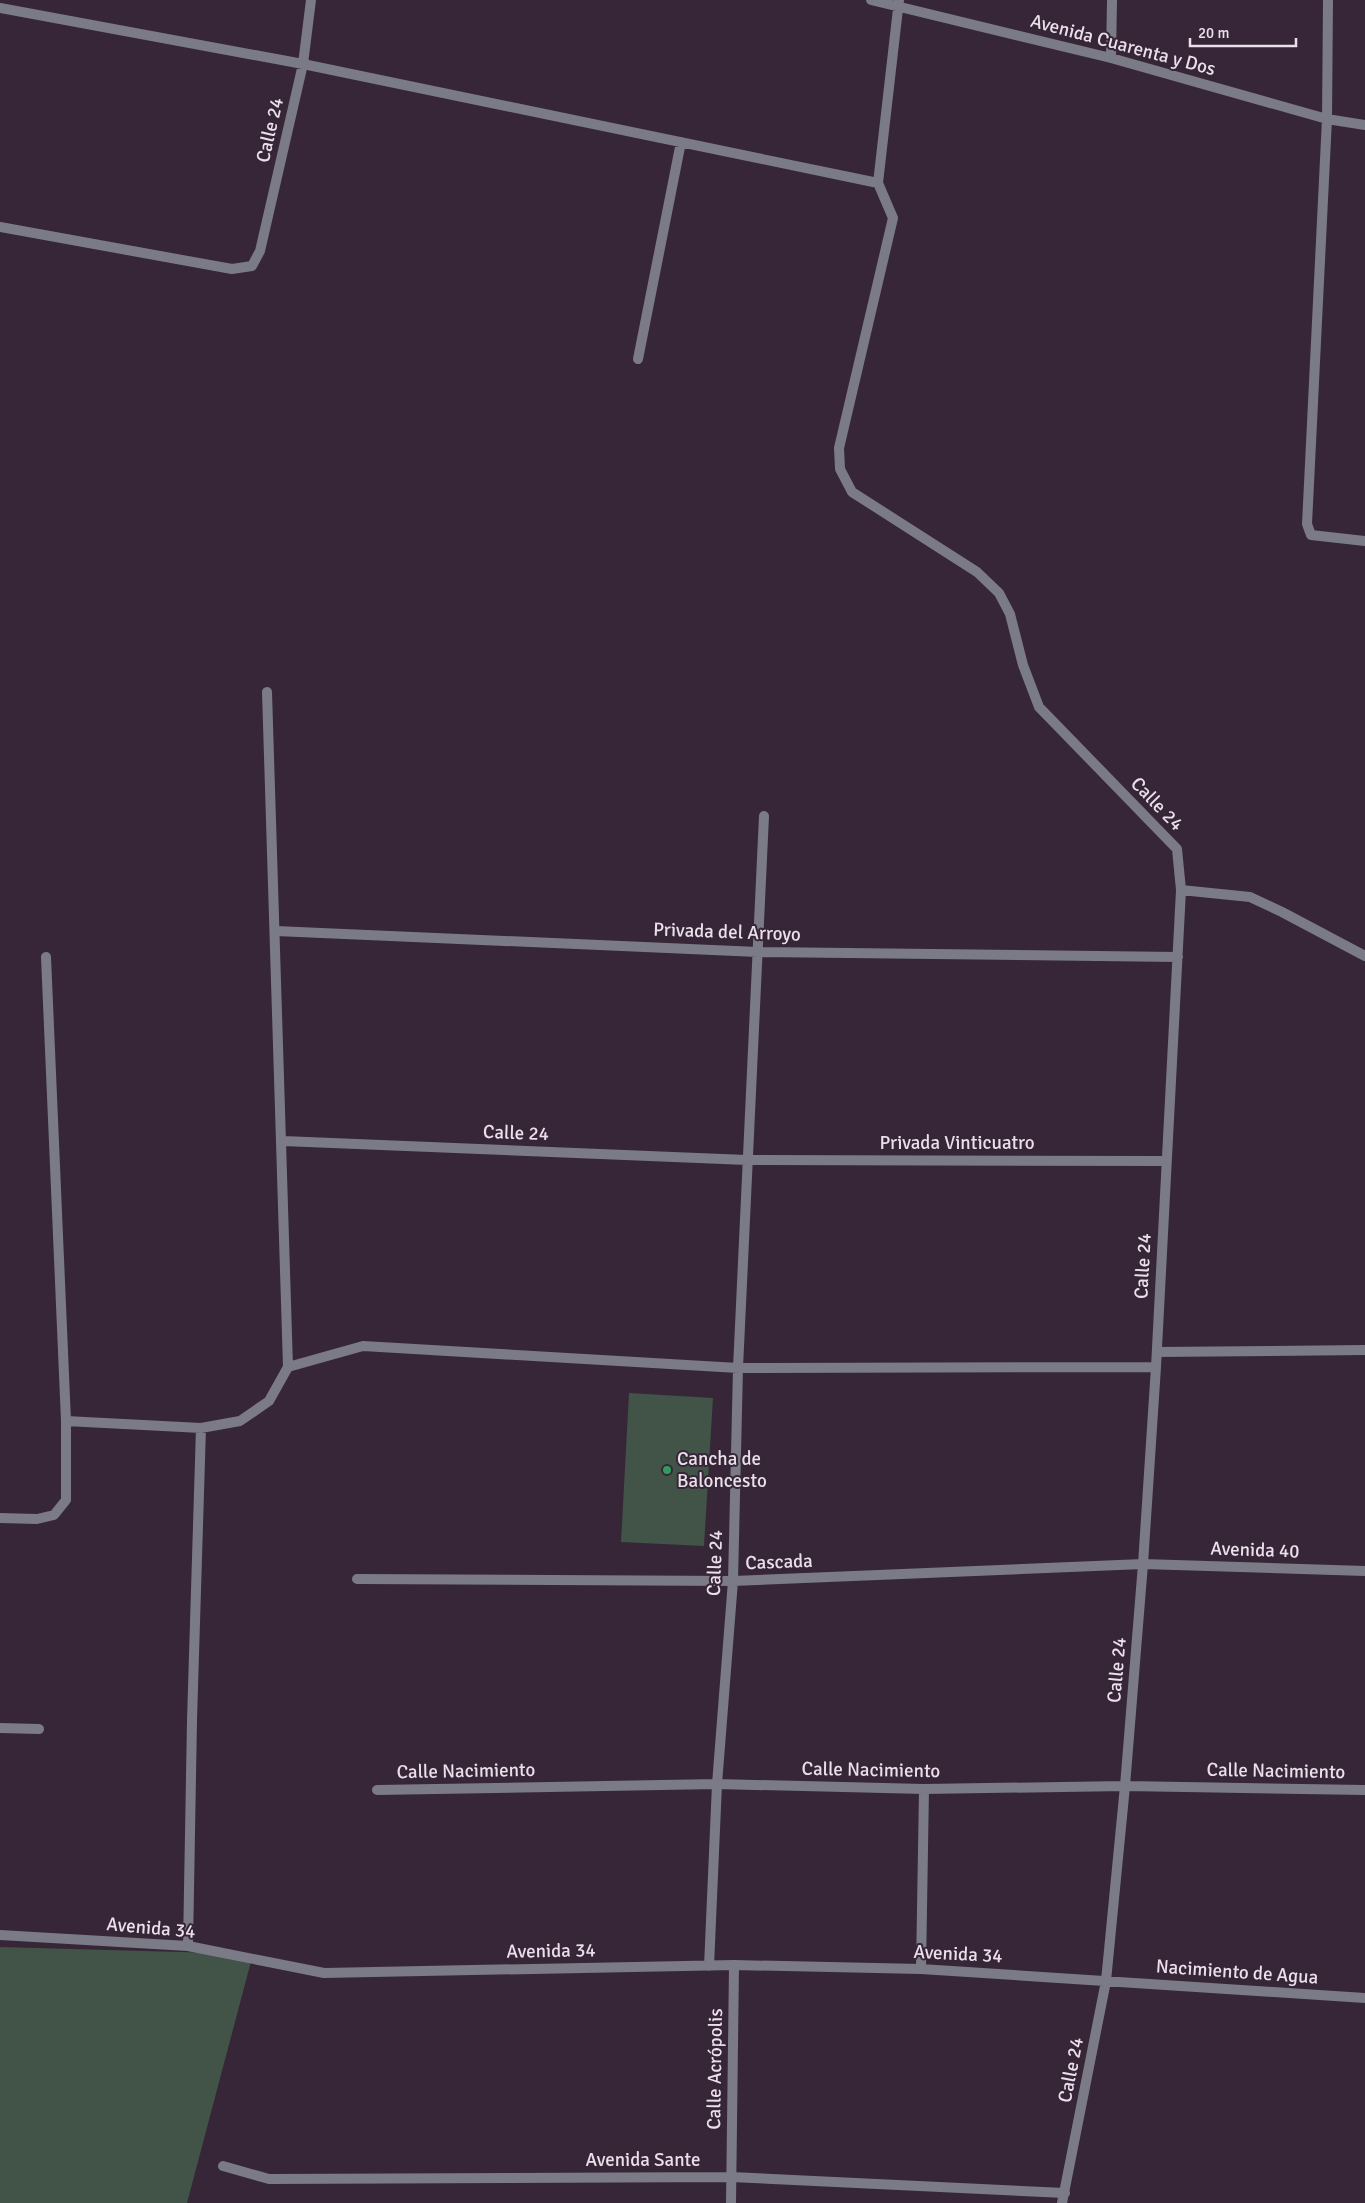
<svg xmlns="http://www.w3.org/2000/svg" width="1365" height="2203" font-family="Signika,sans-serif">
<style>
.green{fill:#425347}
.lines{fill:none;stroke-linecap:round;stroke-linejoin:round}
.street{stroke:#7b7a87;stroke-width:10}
.leisure-dot{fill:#2e9e5b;stroke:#362637;stroke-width:2}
.labels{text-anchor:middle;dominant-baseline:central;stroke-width:4;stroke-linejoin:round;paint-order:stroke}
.street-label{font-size:19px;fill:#eadfea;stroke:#362637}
.poi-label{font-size:19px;fill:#eadfea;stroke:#362637;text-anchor:start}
</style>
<rect width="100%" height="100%" fill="#362637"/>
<path class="green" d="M629,1393l84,5 -9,148 -83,-4z
M0,1947l253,7 -66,249h-187z"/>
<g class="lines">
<path class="street" d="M871,0l240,58 216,61 38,6
M899,0l-21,183 15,35 -54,230 1,21 12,23 125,80 22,21 11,21 13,51 16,42 138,142 4,41 -25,477 -13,197 -18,222 -19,195 -44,222
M1328,0l-1,119 -20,405 4,11 54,6
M0,8l303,56 575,119
M1111,58l1,-58
M0,227l232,42 20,-3 8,-15 43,-187 8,-64
M638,359l43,-217
M1181,890l69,7 32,15 83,44
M276,931l482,21 420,5
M283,1141l464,19 419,1
M1157,1352l208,-2
M288,1367l75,-21 375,22 418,-1
M66,1421l135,7 39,-7 29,-20 19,-34 -21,-675
M0,1518l37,1 17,-4 12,-15v-79l-20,-464
M357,1579l376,2 410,-17 222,7
M0,1728l39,1
M377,1790l340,-6 207,5 201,-3 240,4
M0,1935l188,11 136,27 410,-8 187,4 444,29
M188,1946l4,-226 9,-292
M709,1966l8,-182 16,-203 5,-213 26,-552
M921,1969l3,-180
M223,2166l46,13 462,-2 334,16
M731,2203l3,-238"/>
</g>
<circle class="leisure-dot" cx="667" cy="1470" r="5"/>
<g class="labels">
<g class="street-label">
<text transform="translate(1123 45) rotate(15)">Avenida Cuarenta y Dos</text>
<text transform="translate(270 130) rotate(-77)">Calle 24</text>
<text transform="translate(1157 804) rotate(46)">Calle 24</text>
<text transform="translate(727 932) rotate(2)">Privada del Arroyo</text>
<text transform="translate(516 1133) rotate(2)">Calle 24</text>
<text x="957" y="1143">Privada Vinticuatro</text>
<text transform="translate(1143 1266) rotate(-87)">Calle 24</text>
<text transform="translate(1255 1550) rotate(2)">Avenida 40</text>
<text transform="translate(779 1562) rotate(-2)">Cascada</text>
<text transform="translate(715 1563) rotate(-88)">Calle 24</text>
<text transform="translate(1117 1670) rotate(-85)">Calle 24</text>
<text transform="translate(871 1770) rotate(1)">Calle Nacimiento</text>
<text transform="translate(466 1771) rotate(-1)">Calle Nacimiento</text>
<text transform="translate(1276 1771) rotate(1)">Calle Nacimiento</text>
<text transform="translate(151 1928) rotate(5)">Avenida 34</text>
<text transform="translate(551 1951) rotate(-1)">Avenida 34</text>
<text transform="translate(958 1954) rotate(3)">Avenida 34</text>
<text transform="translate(1237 1972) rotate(4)">Nacimiento de Agua</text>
<text transform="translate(715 2069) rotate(-89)">Calle Acrópolis</text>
<text transform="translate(1071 2070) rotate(-79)">Calle 24</text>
<text x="643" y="2160">Avenida Sante</text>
</g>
<g class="poi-label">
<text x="677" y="1459">Cancha de<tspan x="677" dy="22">Baloncesto</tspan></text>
</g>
</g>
<path d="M1190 38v8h106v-8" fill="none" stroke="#eadfea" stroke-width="2.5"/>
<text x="1198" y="38" font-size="15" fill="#eadfea" stroke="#362637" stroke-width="4" paint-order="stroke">20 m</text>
</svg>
